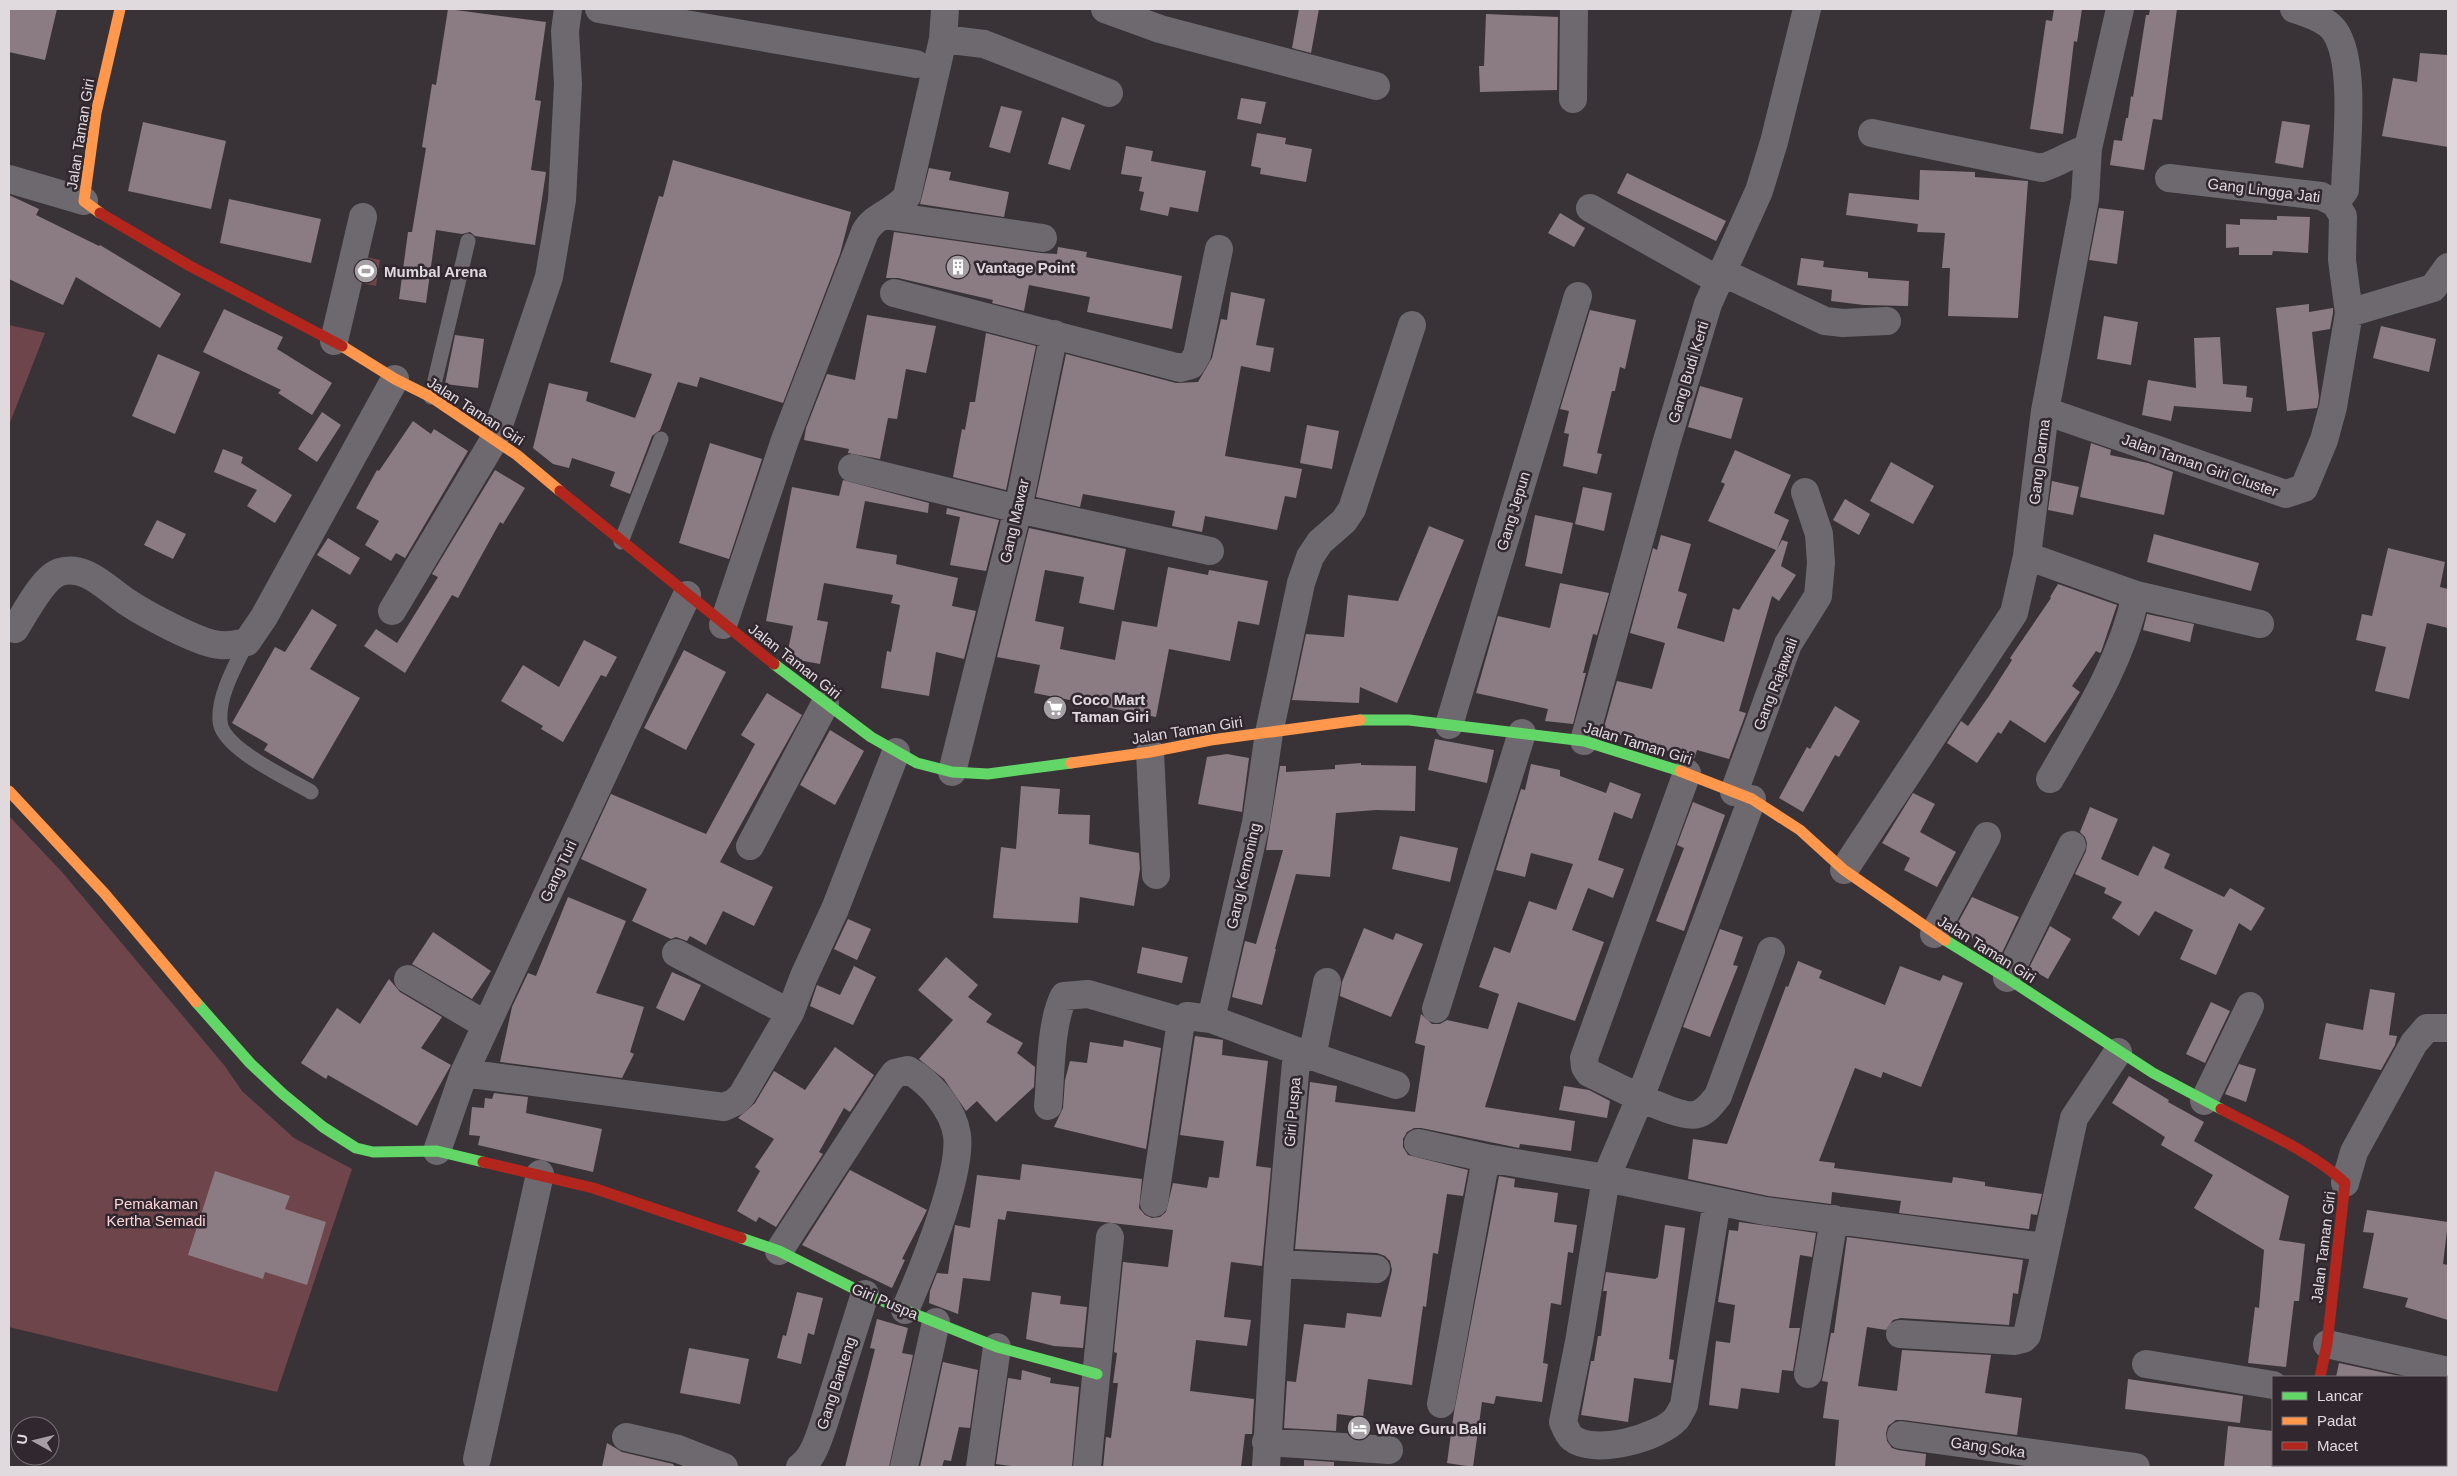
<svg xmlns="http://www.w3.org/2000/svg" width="2457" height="1476" font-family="Arial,sans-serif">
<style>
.green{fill:#6e454a}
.building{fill:#8a7c82}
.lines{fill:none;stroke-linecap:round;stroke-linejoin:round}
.lane{stroke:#6e696e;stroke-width:15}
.street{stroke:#6e696e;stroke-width:28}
.fast{stroke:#63d668;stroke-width:11}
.slow{stroke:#ff974d;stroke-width:11}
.jam{stroke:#b3261e;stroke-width:11}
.labels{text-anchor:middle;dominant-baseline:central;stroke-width:5;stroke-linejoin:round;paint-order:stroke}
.street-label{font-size:15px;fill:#e0dade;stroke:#31272e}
.poi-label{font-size:15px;font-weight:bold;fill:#e0dade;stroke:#31272e;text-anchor:start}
.park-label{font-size:15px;fill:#fbd6d9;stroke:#31272e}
</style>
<rect width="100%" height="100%" fill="#393337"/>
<path class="green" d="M357,255l23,5 -4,26 -24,-5z
M9,325l36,8 -36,92z
M9,816l53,56 162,193 18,26 52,47 58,31 -75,223 -268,-65z"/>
<path class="building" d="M9,9h48l-12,51 -36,-8z
M448,9l98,13 -11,78 6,1 -10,69 15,2 -11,73 -60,-9 -5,-4 -8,2 -26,-4 -10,73 -27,-4 9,-67h4l14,-84 -4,-1 10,-63 4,1z
M1299,9h20l-8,44 -19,-5z
M2054,9h28l-5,33 -3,-1 -11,93 -33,-5 16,-109 6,1z
M2150,9h27l-15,111 -9,-1 -9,51 -34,-5 4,-25 8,1 4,-23h2l3,-22 2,1 13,-82h3z
M1486,14l72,3 -1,73 -77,2 -1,-26h5z
M2420,53l28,2v92l-66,-11 11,-58 24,4z
M1241,98l25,4 -5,22 -24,-5z
M1001,106l21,5 -12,42 -21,-6z
M1062,117l23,8 -15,45 -22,-6z
M2282,121l28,4 -7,43 -28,-5z
M143,122l83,19 -15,68 -83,-18z
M1257,133l29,5 -1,6 27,5 -6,33 -46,-8 1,-6 -10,-2z
M1126,146l27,5 -2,10 55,10 -8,41 -28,-5 -2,9 -28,-6 4,-18 -5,-1 3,-14 -21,-3z
M673,160l178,52 -11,42 -57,149 -83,-26 -3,10 -19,-5 -18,48 -8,6 -22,58 -20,-8 5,-14 -43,-14 -3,10 -16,-4 -20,-16 16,-65 39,9 -2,9 49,17 17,-44 -42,-12 49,-166 4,1z
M929,168l22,4 -2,8 60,12 -5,25 -84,-13z
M1920,170l55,2v5l53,4 -10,137 -70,-2 2,-48h-8l3,-35 -28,-1 1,-8 -72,-9 3,-22 70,7z
M1627,173l99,48 -10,20 -99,-48z
M9,195l30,14 -3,6 63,31 1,-1 81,49 -21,34 -84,-51 -13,28 -54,-26z
M229,199l92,20 -10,44 -91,-20z
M2099,208l25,3 -7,53 -28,-4z
M1560,213l25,15 -11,19 -26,-14z
M2277,216l33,1 -2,36 -35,-2 -1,4h-33v-8l-13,1v-24l14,1v-6l37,1z
M894,232l147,21 16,1 1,-7 29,5 -1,5 96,19 -10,53 -85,-17 3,-15 -61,-12 -5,26 -32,-8 1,-3 -95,-22h-12z
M1801,258l23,3 -1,6 45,5v6l41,3 -1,25 -44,-1 -33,-4 1,-11 -35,-5z
M1231,292l34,7 -9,46 18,3 -4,24 -29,-6 -16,90 77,13 -6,29 -11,-2 -8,34 -72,-14 -3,16 -30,-6 3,-15 -92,-17 -3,13 -44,-10 30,-143 110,29 22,-1 14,-24 9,-39 6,1z
M2309,304v8l24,-4v5l-3,16 -18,3 7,64 -1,8 -1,4 -30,3 -11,-103z
M224,309l59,28 -6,12 55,34 -20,32 -34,-22 3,-3 -78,-38z
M1590,310l46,10 -11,49 -5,-2 -5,24h-3l-15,62 5,1 -5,20 -34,-8 6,-32 -5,-1 5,-22 -9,-2z
M867,315l69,11 -10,47 -20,-4 -9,50 -9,-1 -8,41 -32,-6 1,-4 -45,-9 2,-12 21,-54 28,6z
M2104,316l34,6 -7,43 -34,-6z
M2381,326l55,13 -7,33 -56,-14z
M986,333l50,13 -30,144 -53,-13 9,-48 3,1 5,-28h5z
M455,335l29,4 -6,49 -33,-4z
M2220,337l3,47 24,2 -1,11 7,1 -2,14 -77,-6 -3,15 -29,-6 6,-35 48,8 -2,-50z
M158,354l42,18 -25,62 -43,-18z
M1700,386l43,12 -12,41 -43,-12z
M322,412l19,13 -24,37 -19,-13z
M413,421l18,13 3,-5 34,22 -63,107 -9,-5 -5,8 -26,-16 14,-24 -23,-13 21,-38 2,1z
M1307,425l32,6 -7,38 -32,-6z
M710,443l52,16 -33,100 -50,-16z
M2091,443l20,7 -1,5 38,8 25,9 -9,43 -84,-18z
M223,449l20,8 -2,6 51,32 -17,28 -28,-17 10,-16 -43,-18z
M1735,450l56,25 -17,38 15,7 -12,29 5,-9 6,2 -7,24 15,9 -17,26 -7,-5 -33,115 7,2 -17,46 -32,-9 -3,9 -45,-14 1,-3 -47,-11 14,-50 35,8 13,-46 -35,-10 23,-85 4,2 4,-15 30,9 -13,47 9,3 -10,34 47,14 9,-34 6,2 37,-60 -68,-29 17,-37 -4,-2z
M1891,462l43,24 -21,38 -43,-23z
M495,470l30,18 -22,36 -3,-2 -42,76 -6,-3 -47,78 -41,-27 12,-17 21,14 41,-66 -6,-3z
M843,480l86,23 -1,10 -63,-12 -9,47 41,7 -1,9 62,14 -6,28 24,5 -12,48 -28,-7 -7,44 -48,-8 6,-37 4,1 9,-47 -9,-2 2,-8 -69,-12 -7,37 11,2 -8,42 -27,-5 -6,-4 6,-29 -27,-5 26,-134 47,9z
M2052,481l27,6 -6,28 -25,-5z
M1583,487l29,6 -8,38 -29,-7z
M1845,499l25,15 -11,21 -26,-15z
M947,508l52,12 -13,51 -36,-6 10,-48 -14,-3z
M1535,515l38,8 -11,51 -37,-8z
M157,520l29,14 -13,25 -29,-14z
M1429,526l35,14 -67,163 -37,-16 -1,16 -67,-3 14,-66 38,3 4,-42 50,6z
M1029,528l97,21 -12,61 -35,-7 5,-26 -39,-7 -10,51 29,6 -4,22 55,11 7,-39 35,6 11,-60 40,8 1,-5 59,11 -9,44 -21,-4 -8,40 -61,-12 -13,68 -122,-24 6,-28 -43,-8z
M2154,534l105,29 -8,28 -104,-29z
M328,538l32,20 -10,17 -33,-20z
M2388,548l57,14 -5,25 8,2v39l-21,-5 -18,76 -34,-8 11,-44 -30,-7 6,-26 10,2z
M1560,583l49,10 -12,42 -4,-1 -10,39h3l-13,51 -28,-3 3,-12 -72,-16 22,-77 52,12z
M2058,584l59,21 -16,47 -1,1 -4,-2 -24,35 8,6 -35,51 -35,-23 -9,14 -3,-2 -21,31 -30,-20 14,-22 7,5 21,-30 23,-36 -2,-2 41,-60 -1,-1z
M312,609l25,16 -27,44 50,29 -47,81 -49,-29 4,-6 -36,-21 43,-76 10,5z
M2147,614l47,10 -4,18 -47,-12z
M584,640l33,17 -11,20 -5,-2 -38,67 -22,-13 2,-3 -42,-25 22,-36 36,22z
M684,650l42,22 -40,78 -42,-22z
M767,693l35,22 -82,147 53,25 -19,39 -31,-15 -17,34 -16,-9 -3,5 -11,-4 -5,2 -39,-18 15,-32 -66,-30 30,-65 95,40 49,-90 -14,-9z
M1835,706l25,15 -21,36 -4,-2 -32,57 -24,-14 28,-51 3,2z
M830,730l34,21 -29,54 -35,-20z
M1435,739l59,11 -7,33 -59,-13z
M1227,754l22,4 -7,54 -44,-8 9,-47z
M1361,763v2l55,1 -1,45 -39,-1 -40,3 -6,64 -34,-3 -21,75h1l-14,56 -30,-8 13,-56 11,3 27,-94h-17l14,-84h6v6l49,-3v-4z
M1531,764l29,6v6l46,17 4,-11 31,12 -9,25 -18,-7 -16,48 26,9 -11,29 -25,-10 -16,42 32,12 -29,79 -57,-19 -33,105 90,14 -4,30 -51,-7 -1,4 -98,-20h-7l-7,4 -4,7v8l5,8 60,15 -5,26 -16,-2 -9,60 -5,-1 -7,54 -3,-1 -11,79 -44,-6 -5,38 -26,-3 -1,17 -52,-3 3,-47 9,1 8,-58 41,4 2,-15 34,4 11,-47 -2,-9 -5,-5 -8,-3 -82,-4 15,-167 27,4 -2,16 80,10 10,-66 -10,-3 6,-29 11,10h8l7,-4 41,9 11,-35 -20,-7 15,-40 16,6 19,-52 27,9 17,-46 -42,-11 -6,24 -29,-7 25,-81 4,1z
M1021,786l39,3 -2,25 32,1 -1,29 50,9 1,16 -6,37 -54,-9 -2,26 -85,-5 8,-71 15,2z
M1913,793l22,11 -15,28 36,20 -19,35 -33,-17 6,-12 -28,-15z
M1693,802l32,13 -41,116 -28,-10 28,-73 -7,-3z
M2090,807l28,12 -17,40 37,17 15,-30 17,8 -6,14 60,29 6,-9 35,20 -14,23 -12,-8 -23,52 -36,-16 13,-29 -38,-19 -16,25 -27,-18 10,-16 -18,-9 2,-5 -31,-14 11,-23 1,-8 -2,-6 -5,-5z
M1400,836l58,12 -8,34 -58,-13z
M568,897l58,24 -30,72 48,14 -14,45 4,2 -12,24 -122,-16 12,-55 16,-34 8,3z
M1972,897l47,20 -18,38 -46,-27z
M848,919l23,10 -14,31 -23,-11z
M2050,926l21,13 -23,40 -19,-11z
M1364,928l29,12 3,-7 27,11 -32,73 -51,-21 2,-14z
M1720,929l23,8 -10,28 5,1 -28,71 -27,-10z
M433,932l58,39 -19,28 -60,-35z
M1142,947l46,10 -6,26 -45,-10z
M946,957l32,28 -10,12 24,17 -6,8 37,21 -6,10 18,14 -1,20 -38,35 -19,-21 -11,10 -22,-32 -25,-20 34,-39 -35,-30z
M1798,961l24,10 -3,7 66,27 15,-39 40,15 3,-6 20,8 -42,104 -38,-15 -2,6 -26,-10 -36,93 16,2 -1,5 118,15 1,-6 32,5v4l57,8 -5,21 -6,-1 -2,15 -130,-16 2,-12 -69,-9 -1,12 -63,-8 -80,-17 5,-40 34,5 59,-158 2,1z
M854,966l22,11 -23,48 -43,-19 7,-21 23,10z
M672,972l29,13 -17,36 -28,-13z
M389,979l11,13 42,25 -21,31 30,17 -34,61 -89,-51 -2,4 -25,-16 36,-55 23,16z
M2370,989l25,4 -6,42 8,1 -2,9 -14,25 -62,-11 7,-36 37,7z
M2211,1002l19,9 -25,52 -19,-9z
M1195,1036l28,4 -1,15 46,6 -12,105 15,2 -9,98 -31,-4 -7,55 27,3 -4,26 -51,-6 -6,51 64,8 -2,35h-7l-4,33h-138l3,-30 5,1 7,-55h-5l4,-30 -3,-1 9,-90 45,5 5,-37 -166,-19 -2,9 -7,-1 -8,62 -27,-3 -5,36 -29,-11 1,-12 7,-18 11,1 7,-49 15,3 7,-53 43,5 2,-16 120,15 -3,29 6,7 7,3 8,-1 6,-5 7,-29 34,5 2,-11 10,1 5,-37 -44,-6z
M1124,1040l37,8 -15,101 -92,-22 9,-19 2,-28 5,-19 17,2 3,-21 33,5z
M835,1047l39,28 -24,37 -6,-4 -25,44 4,2 -47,73 -17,-10 -3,5 -19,-11 23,-40 -5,-4 19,-28 -36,-21 17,-15 19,-32 31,19z
M2239,1064l17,5 -10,33 -21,-8z
M2129,1076l40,24 -1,2 36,20 -10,19 95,55 -10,44 26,4 -6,57h-5l-8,66 -38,-4 7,-56 4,1 5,-58 -70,-42 19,-33 -52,-30 4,-8 -53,-34z
M1564,1086l25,4 21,11 -3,17 -48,-8z
M494,1093l34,4 -2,16 76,16 -9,43 -115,-27 2,-9 -11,-1 3,-28 12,1 1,-10 7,1z
M850,1170l77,40 -25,49 3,1 -13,28 -90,-43z
M215,1171l75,25 -5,13 41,13 -19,63 -42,-13 -2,7 -75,-24z
M1499,1176l16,3 -1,8 44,6 -4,29 23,3 -4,28 -5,-1 -7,53 -10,-2 -8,60 5,1 -6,38 -46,-6 -2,8 -12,-2 -9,65 -26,-4 7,-51z
M2367,1210l81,12 -5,42 5,1v55l-43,-13 3,-9 -45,-10 11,-55 -11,-1z
M1739,1222l77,11 -4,24 -12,-2 -11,73h11l-7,43 -11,-1 -3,23 -38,-5 -3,21 -29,-4 7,-64 14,2 5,-38 -17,-3 11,-72 9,1z
M1665,1225l20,3 -16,131 5,1 -3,23 -37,-5 -6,44 -47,-7 10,-54h3l4,-25h3l6,-45h-4l3,-19 49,7 3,-2z
M1847,1237l176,23 -5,34 -5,-1 -4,32 -108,-7 -8,2 -7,10 -19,-3 -9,59 39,5 5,-41 89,5 -6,38 37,5 -5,37 -114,-15h-7l-8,6 -2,7 1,8 5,7 6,2 28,4 -1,13h-90l4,-47 -16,-2 5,-36 -6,-1 9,-48h3z
M797,1292l26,6 -9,37 -6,-2 -7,31 -24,-6 6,-23 3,1z
M1032,1292l29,4 -1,8 27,3 -4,41 -29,-2 -28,-7z
M877,1319l31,9 -6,25 11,2 -24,112h-44l30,-118 -5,-1z
M689,1348l60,11 -9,45 -60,-11z
M943,1362l35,8 -8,58 -11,-1 -8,34 -7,-1 -2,7h-22z
M2339,1363l65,14h-68z
M1022,1370l29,8 -1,5 29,4 -7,80h-54l-22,-3 12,-86 13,2z
M2128,1379l115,17 -3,27 -115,-14z
M2228,1426l45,5v36h-49z
M607,1443l15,9 51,12 2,3h-73z
M1304,1460l30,2v5h-30z"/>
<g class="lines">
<path class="lane" d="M431,397l37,-156
M621,542l40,-103
M247,642c-11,23 -29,53 -27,79 1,27 69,58 91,71"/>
<path class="street" d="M599,9l317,55
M1105,9l55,20 216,57
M2294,9c12,4 32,10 40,21 23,31 12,121 11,160l-10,13
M943,39l41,5 125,49
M1573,99l1,-90
M1872,133l170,35c17,-5 30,-15 46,-20
M2169,178l152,18 14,7 8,13 -1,44 7,53
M9,179l75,22
M1590,208l128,72
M883,215l160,23
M1722,272l103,49 18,2 44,-2
M894,293l286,75 11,-3 6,-10 22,-106
M334,341l29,-124
M2045,411l241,83 18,-6 20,-48 9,-33 16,-94 84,-25 15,-21
M852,468l166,41 192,42
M2027,556l109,39 124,29
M392,611l102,-171 55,-163 13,-77 6,-116 -3,-53 3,-22
M723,625l62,-185 80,-208c10,-18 31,-20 42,-36l36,-157 2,-30
M15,629c9,-14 28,-52 45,-57 26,-8 47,17 67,30 18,12 73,42 93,43 9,1 18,-1 27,-3l17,-25 131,-238
M1449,725l129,-429
M1584,741l82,-297 42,-140 51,-113 15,-49 33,-133
M1150,752l6,123
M952,772l66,-263 36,-175
M1687,773l-103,285 1,9 4,6c20,9 91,48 109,41 9,-3 14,-11 20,-18l53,-145
M2050,779c34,-59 71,-116 86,-184
M1734,792l54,-148 30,-48 3,-33 -2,-29 -14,-42
M750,846l75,-142
M1844,870l170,-257 13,-57 18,-145 40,-212 3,-51 32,-139
M1934,934l53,-98
M676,953l114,60
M2007,978l65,-133
M408,979l78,46
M1436,1009l86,-276
M1211,1019l45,-196 13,-90 32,-150 9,-26 10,-15 24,-21 8,-12 60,-184
M1297,1051l99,34
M1312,1057l15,-75
M464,1073l260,34 11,-5 7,-7 48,-82 14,-37 31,-67 61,-157
M2204,1101l46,-95
M1048,1106c3,-31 2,-83 16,-110l24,-2 93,27
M1418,1143l68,15 120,20 159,33 280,36
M437,1151l27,-78 223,-478
M2345,1183l9,-31 60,-109 13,-15h21
M1717,1201l-33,204c-2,4 -5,10 -8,14 -17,19 -82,37 -104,19 -4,-3 -7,-11 -9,-16l16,-80 27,-164 34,-80 112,-299
M1154,1203l27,-182 6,-5 24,3 86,32 -19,213 -12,203
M779,1251l110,-170 6,-8 13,-3c22,12 45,39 49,65 5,40 -35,136 -52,175
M1278,1264l98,5
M1900,1334l115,7 8,-2 4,-4 47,-217 44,-66
M2327,1344l121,27
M2146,1364l127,21
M1808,1374l26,-155
M1441,1404l45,-246
M1901,1435l235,32
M626,1437l52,12 46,18
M1266,1442l123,8
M477,1459l63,-285
M800,1467c13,-9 18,-27 23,-41l42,-132
M904,1467l32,-145
M980,1467l17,-120
M1087,1467l23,-230"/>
<path class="fast" d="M774,664l97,73 46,26 35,9 36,2 83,-11
M1360,720h49l175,21 96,30
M1945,940l62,38 146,95 68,36
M196,1002l54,61 33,31 40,33 33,21 17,4 64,-1 46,11
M741,1238l38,13 86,43 132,53 100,27"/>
<path class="slow" d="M100,213l-16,-12 12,-88 24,-104
M342,346l53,33 36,18 86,58 43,36
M1071,763l79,-11 61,-12 149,-20
M1680,771l72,28 48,31 44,40 101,70
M9,791l96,103 91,108"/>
<path class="jam" d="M100,213l88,52 154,81
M560,491l214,173
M2221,1109c37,20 94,44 124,74l-18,161 -7,33
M483,1162l110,26 148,50
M2303,1467l1,-2"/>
</g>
<defs>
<g id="building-disc" transform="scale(1.25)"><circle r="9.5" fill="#a6a0a4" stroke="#31272e"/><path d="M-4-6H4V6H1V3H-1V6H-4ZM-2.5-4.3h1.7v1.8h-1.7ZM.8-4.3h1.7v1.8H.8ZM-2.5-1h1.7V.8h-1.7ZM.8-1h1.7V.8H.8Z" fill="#fff"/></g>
<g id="stadium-disc" transform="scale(1.25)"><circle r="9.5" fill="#a6a0a4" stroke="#31272e"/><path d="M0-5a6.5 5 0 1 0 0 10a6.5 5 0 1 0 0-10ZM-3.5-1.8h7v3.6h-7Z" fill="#fff"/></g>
<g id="supermarket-disc" transform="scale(1.25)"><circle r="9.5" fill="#a6a0a4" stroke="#31272e"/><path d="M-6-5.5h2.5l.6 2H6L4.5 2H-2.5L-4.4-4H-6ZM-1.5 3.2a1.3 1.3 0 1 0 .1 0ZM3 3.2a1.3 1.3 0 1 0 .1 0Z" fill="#fff"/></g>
<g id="hotel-disc" transform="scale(1.25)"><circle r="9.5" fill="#a6a0a4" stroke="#31272e"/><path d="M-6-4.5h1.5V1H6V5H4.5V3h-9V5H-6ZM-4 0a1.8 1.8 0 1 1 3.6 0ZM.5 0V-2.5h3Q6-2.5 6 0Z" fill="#fff"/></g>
</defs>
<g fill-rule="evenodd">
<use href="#building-disc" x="958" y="267"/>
<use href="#stadium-disc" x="366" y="271"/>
<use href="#supermarket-disc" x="1055" y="708"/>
<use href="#hotel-disc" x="1359" y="1428"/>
</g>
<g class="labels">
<g class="street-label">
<text transform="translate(80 134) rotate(-81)">Jalan Taman Giri</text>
<text transform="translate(2264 190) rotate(7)">Gang Lingga Jati</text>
<text transform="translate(1688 372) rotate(-73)">Gang Budi Kerti</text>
<text transform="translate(476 411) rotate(33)">Jalan Taman Giri</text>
<text transform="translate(2039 462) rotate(-83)">Gang Darma</text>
<text transform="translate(2200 465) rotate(19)">Jalan Taman Giri Cluster</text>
<text transform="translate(1513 511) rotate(-73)">Gang Jepun</text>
<text transform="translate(1014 521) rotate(-77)">Gang Mawar</text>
<text transform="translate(795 661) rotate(38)">Jalan Taman Giri</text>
<text transform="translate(1775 684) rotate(-69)">Gang Rajawali</text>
<text transform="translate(1187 730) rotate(-9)">Jalan Taman Giri</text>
<text transform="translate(1638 743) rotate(17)">Jalan Taman Giri</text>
<text transform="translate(558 871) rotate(-65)">Gang Turi</text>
<text transform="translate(1243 876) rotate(-77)">Gang Kemoning</text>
<text transform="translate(1987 949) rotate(32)">Jalan Taman Giri</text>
<text transform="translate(1292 1112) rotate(-85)">Giri Puspa</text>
<text transform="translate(2323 1247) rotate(-83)">Jalan Taman Giri</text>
<text transform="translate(885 1301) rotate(23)">Giri Puspa</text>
<text transform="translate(836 1383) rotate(-72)">Gang Banteng</text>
<text transform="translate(1988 1447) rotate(8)">Gang Soka</text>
</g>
<g class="poi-label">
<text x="976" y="267">Vantage Point</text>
<text x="384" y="271">Mumbal Arena</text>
<text x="1072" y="699">Coco Mart<tspan x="1072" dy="17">Taman Giri</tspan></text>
<text x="1376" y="1428">Wave Guru Bali</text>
</g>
<g class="park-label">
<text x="156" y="1203">Pemakaman<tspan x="156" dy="17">Kertha Semadi</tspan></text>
</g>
</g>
<rect width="2457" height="1476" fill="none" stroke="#e0dade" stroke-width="20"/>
<rect x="2272" y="1376" width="175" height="90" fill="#31272e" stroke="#776f74"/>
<rect x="2282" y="1392" width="25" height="8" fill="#63d668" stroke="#776f74"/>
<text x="2317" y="1401" font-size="15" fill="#e0dade">Lancar</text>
<rect x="2282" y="1417" width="25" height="8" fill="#ff974d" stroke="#776f74"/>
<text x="2317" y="1426" font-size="15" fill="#e0dade">Padat</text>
<rect x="2282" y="1442" width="25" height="8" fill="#b3261e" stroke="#776f74"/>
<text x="2317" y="1451" font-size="15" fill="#e0dade">Macet</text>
<g transform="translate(35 1441) rotate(278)"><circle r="24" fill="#31272e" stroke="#776f74"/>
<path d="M0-4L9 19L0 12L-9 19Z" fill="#a6a0a4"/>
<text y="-8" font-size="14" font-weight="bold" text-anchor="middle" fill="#e0dade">U</text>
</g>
</svg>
